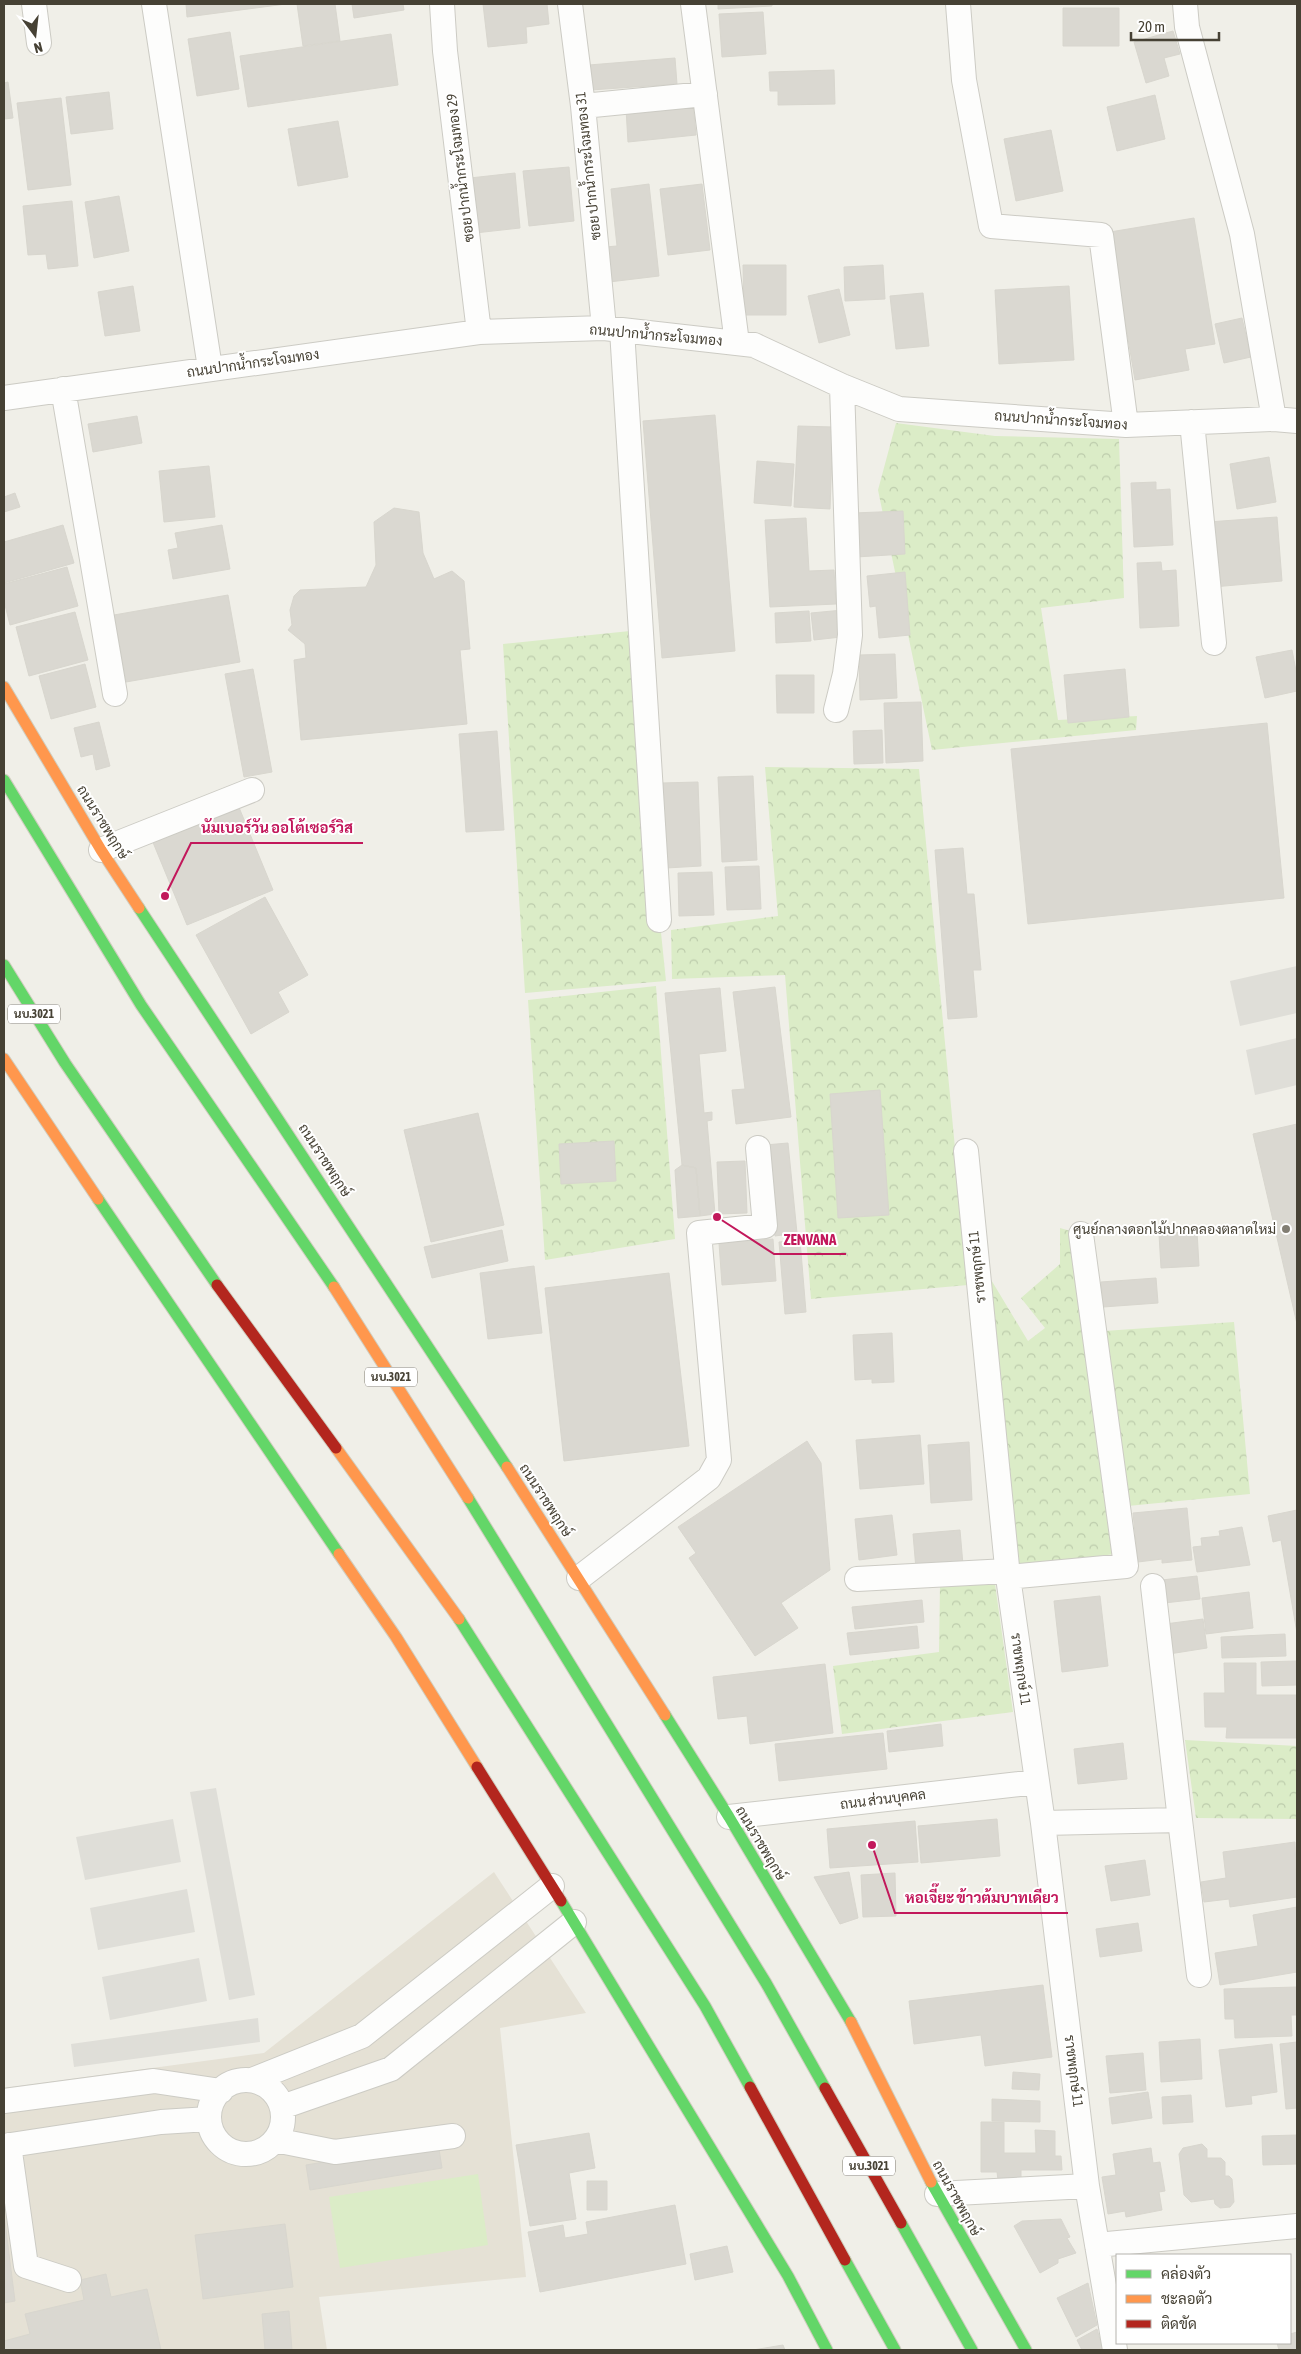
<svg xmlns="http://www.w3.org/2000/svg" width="1301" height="2354" font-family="'Asap Condensed',Sarabun,sans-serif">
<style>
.residential{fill:#e5e1d5}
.forest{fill:url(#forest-crowns)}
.park{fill:#dbecc7}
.parking{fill:#dfded8}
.building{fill:#dad8d1;stroke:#d8d6ce}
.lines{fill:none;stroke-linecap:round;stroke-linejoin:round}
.street-casing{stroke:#cccbc4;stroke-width:26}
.fast-casing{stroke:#d0cdbf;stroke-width:13}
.slow-casing{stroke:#d0cdbf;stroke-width:13}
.jam-casing{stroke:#d0cdbf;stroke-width:13}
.street{stroke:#fdfdfc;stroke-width:24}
.fast{stroke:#63d668;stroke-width:11}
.slow{stroke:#ff974d;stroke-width:11}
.jam{stroke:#b3261e;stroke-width:11}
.poi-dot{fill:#827e73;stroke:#fff;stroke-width:2}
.labels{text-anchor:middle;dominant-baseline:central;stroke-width:4;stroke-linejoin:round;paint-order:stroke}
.shield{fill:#fff;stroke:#7e7a71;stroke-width:1}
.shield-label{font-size:12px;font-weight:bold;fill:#464134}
.street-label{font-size:14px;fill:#464134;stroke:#fff}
.poi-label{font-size:14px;fill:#464134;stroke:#fff;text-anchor:end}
.leader{fill:none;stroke:#c2185b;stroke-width:2}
.callout-dot{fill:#c2185b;stroke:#fff;stroke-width:2}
.callout-label{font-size:15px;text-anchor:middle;font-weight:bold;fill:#c2185b;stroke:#fff;stroke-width:4;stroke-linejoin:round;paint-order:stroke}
</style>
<defs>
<pattern id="forest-crowns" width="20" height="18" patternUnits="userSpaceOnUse" patternTransform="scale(1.25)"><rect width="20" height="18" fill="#dbecc7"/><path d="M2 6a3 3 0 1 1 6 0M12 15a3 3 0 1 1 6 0" fill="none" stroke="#bdccac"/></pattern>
</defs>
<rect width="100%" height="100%" fill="#f0efe8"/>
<path class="residential" d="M494,1872l92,141 -86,15 26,249 -207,20 8,53h-323v-262l260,-35z"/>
<path class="forest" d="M896,423l99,13 124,3 5,159 -83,10 17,112 79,-4 -1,14 -204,20 -54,-260z
M630,631l36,350 -141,12 -22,-349z
M765,767l154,2 49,516 -157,14 -26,-324 -113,4 -1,-49 107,-14z
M656,986l19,253 -130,21 -17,-260z
M1060,1228l21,6 33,320 -95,14 -29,-290 38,63 17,-13 -24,-30 39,-34z
M1234,1322l16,172 -122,12 -24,-175z
M940,1584h55l18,128 -171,22 -9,-68 106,-14z
M1185,1740l112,6v73l-101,-1z"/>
<path class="park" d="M478,2174l10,71 -148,23 -11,-71z"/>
<path class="parking" d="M1297,966v47l-57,13 -10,-45z
M1297,1038v47l-42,10 -9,-45z
M216,1788l39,207 -26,5 -39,-208z
M173,1819l8,43 -96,18 -9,-43z
M187,1889l8,43 -97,18 -8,-42z
M199,1958l8,43 -97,19 -8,-43z
M258,2018l2,24 -186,25 -3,-23z"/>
<path class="building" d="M186,4h100l-99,13z
M297,4h38l5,37 -37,5z
M352,4h51l1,6 -50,8z
M483,4h64l2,20 -23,3 1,16 -39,4z
M718,4h54v2l-54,3z
M1063,8h56v38h-56z
M763,12l3,42 -44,3 -3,-43z
M1173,31l7,23 -16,4 5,18 -23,7 -12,-41z
M230,32l9,57 -42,7 -9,-57z
M391,34l7,51 -150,22 -8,-51z
M675,58l2,26 -86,6 -2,-25z
M834,70l1,34 -57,1v-14h-8l-1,-19z
M8,82l5,36 -9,1v-36z
M109,92l4,37 -42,5 -5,-37z
M1155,95l10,44 -48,12 -10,-44z
M61,98l10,87 -43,5 -11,-87z
M693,103l3,32 -68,7 -2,-33z
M338,121l10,56 -50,9 -10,-57z
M1051,130l12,61 -47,10 -12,-62z
M569,167l5,54 -45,5 -6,-55z
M515,173l5,55 -45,5 -5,-55z
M649,184l10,92 -50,6 -4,-35 12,-1 -6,-57z
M702,184l8,66 -42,5 -8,-66z
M119,196l10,55 -35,7 -9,-56z
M72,201l6,65 -30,3 -2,-15 -18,1 -5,-49z
M1194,218l21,126 -30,5 4,21 -54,10 -25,-148z
M743,265h43v50h-42z
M883,265l2,34 -40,2 -1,-34z
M133,286l7,45 -35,5 -7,-44z
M1069,286l5,74 -75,4 -4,-74z
M839,289l11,46 -31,8 -11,-47z
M923,293l6,53 -33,3 -6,-53z
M1242,318l9,39 -27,6 -9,-39z
M715,415l20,236 -73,7 -19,-237z
M137,416l5,27 -49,9 -5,-28z
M798,426l35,1 -3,82 -36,-2z
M1269,457l7,45 -39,7 -7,-45z
M757,461l37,3 -3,42 -37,-3z
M209,466l6,51 -51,5 -5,-51z
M1156,482v8l14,-1 3,56 -39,2 -3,-64z
M15,493l5,14 -16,5v-15z
M394,508l25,4 4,41 11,26 18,-8 12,10 6,68 -10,1 7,74 -166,16 -7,-80 12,-2 -1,-14 -17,-14 4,-5 -2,-15 4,-14 6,-6 66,-3 10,-22 -2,-43z
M903,511l2,43 -49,3 -2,-44z
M1277,517l5,64 -69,6 -5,-65z
M806,518l3,53 25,-1 2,34 -66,3 -5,-87z
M63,525l11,38 -70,20v-41z
M222,525l8,44 -57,10 -5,-29 10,-2 -3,-15z
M1161,562l1,9 14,-1 3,56 -39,2 -3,-65z
M67,567l11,39 -68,19 -6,-24v-17z
M905,572l5,63 -31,3 -3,-32 -6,1 -3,-31z
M228,595l12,67 -114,20 -12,-67z
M843,610l-2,27 -27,3 -3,-27z
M809,611l2,30 -35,2 -1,-30z
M75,612l13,48 -59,16 -13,-49z
M1292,650l5,26v15l-32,7 -9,-41z
M895,654l2,44 -37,2 -1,-45z
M85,664l11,43 -45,12 -12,-43z
M253,669l19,103 -28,5 -19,-103z
M1125,669l4,48 -61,6 -4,-48z
M776,675h38v38h-37z
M921,702l2,59 -37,2 -2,-60z
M99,722l11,44 -14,4 -3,-16 -12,3 -7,-29z
M1267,723l17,175 -256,26 -17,-175z
M882,730l1,33 -29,1 -1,-33z
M497,731l7,99 -38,2 -7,-98z
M753,776l4,84 -35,2 -4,-85z
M698,782l3,84 -35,2 -4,-85z
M238,805l35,85 -86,35 -35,-85z
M963,848l4,46h7l7,76h-8l4,47 -29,2 -13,-169z
M759,866l2,43 -34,1 -2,-43z
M712,872l2,43 -35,1 -1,-43z
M265,897l43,78 -30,17 11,20 -38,22 -55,-99z
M775,987l16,130 -55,7 -4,-34 13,-1 -12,-97z
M720,988l6,63 -27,3 5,59 8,-1v8l-5,1 8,93 -15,2 -4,-48 -14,-3 -17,-172z
M880,1090l9,125 -51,3 -8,-124z
M478,1113l26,112 -73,17 -27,-112z
M1297,1124v200l-44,-190z
M614,1141l2,40 -55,3 -2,-40z
M788,1143l9,90 -22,3 -10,-91z
M745,1161l2,52 -28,1 -2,-52z
M682,1165l14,3 4,48 -22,2 -3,-48z
M502,1230l6,31 -76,17 -8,-31z
M1197,1231l2,35 -38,2 -2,-34z
M773,1239l3,42 -54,4 -3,-42z
M800,1240l6,72 -21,2 -6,-72z
M534,1266l8,67 -54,6 -8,-66z
M669,1273l20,173 -125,15 -19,-173z
M1156,1278l2,25 -55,4 -2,-25z
M892,1333l2,49 -22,1v-4l-17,1 -2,-45z
M920,1435l4,49 -64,5 -4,-49z
M807,1441l14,22 9,107 -49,33 17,25 -43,28 -66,-98 7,-5 -18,-26z
M969,1442l3,58 -41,3 -3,-58z
M1187,1508l5,52 -30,3v-4l-24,3 -5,-49z
M1297,1510v123l-16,-93 -8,2 -5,-26z
M892,1515l5,40 -38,5 -4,-41z
M1242,1527l8,38 -53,7 -4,-25 9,-1 -1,-8 19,-2 -1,-5z
M960,1530l3,35 -47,4 -3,-35z
M1197,1576l3,23 -36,4 -2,-23z
M1249,1592l4,36 -47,6 -4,-36z
M1100,1596l8,70 -46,6 -8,-71z
M922,1600l2,22 -69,7 -3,-22z
M1203,1619l4,29 -38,6 -4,-30z
M917,1626l2,22 -69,7 -3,-22z
M1285,1634l1,22 -64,2 -1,-21z
M1296,1661l1,24 -35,1 -1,-24z
M1224,1663h32v32h41v43h-71l1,-11h-22l-1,-34h21z
M825,1664l8,69 -83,11 -3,-28 -29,3 -5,-42z
M941,1724l2,22 -54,6 -2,-21z
M883,1733l4,36 -108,12 -4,-37z
M1123,1743l4,36 -49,5 -4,-35z
M997,1819l3,37 -79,7 -3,-37z
M915,1821l3,41 -88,6 -3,-39z
M1295,1842l2,55 -67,10 -1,-8 -25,3 -3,-20 25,-4 -3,-26z
M1145,1860l5,35 -39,6 -6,-35z
M849,1872l9,46 -18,6 -26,-47z
M895,1873l1,43 -33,1 -2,-42z
M1297,1907v65l-77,13 -5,-32 43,-7 -5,-31z
M1138,1923l4,28 -42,6 -4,-28z
M1043,1985l9,72 -67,9 -4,-31 -67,9 -5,-43z
M1297,1987v28h-6l1,21 -57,2 -1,-19h-9l-1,-30z
M1200,2039l2,40 -41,3 -2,-40z
M1297,2042v66l-11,1 -6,-65z
M1272,2044l5,48 -26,4 1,8 -26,3 -7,-57z
M1143,2053l3,37 -36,3 -4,-37z
M1013,2072l27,2 -1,16 -27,-1z
M1148,2092l4,26 -40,6 -3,-26z
M1191,2095l2,27 -30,2 -1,-27z
M992,2099l48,2v21l-48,-1z
M981,2122h23v31h32l-1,-23 20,1v25h6l1,14h-41v10h-23l-1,-8h-16z
M589,2133l6,35 -26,5 7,46 -46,7 -14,-81z
M1297,2135v29l-34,1 -1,-29z
M438,2143l4,25 -132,22 -4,-25z
M1202,2144l5,5v9h14l4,4v14h4l3,3 2,23 -4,5 -10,1 -5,-4 -1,-5 -23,3 -7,-7 -5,-41 4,-6z
M1151,2148l2,15 7,-1 5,29 -6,1 3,18 -36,7 -1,-6 -17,3 -6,-37 14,-2 -3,-21z
M587,2181h20v29h-20z
M675,2205l11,59 -146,28 -12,-60 35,-7 2,13 23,-4 -2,-12z
M4,2214l11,87 -11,2z
M1061,2219l9,18 -3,1 9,15 -18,6v4l-18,10 -26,-47 8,-5z
M285,2224l8,63 -90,12 -8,-64z
M727,2246l6,26 -38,8 -5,-26z
M106,2274l5,23 36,-8 14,61h-157v-9l26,-7 -5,-20 59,-14 -4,-20z
M1088,2283l9,42 -21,12 -19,-39z
M289,2311l3,39h-27l-3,-36z
M1097,2329l6,21h-21l-5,-10z
M1297,2332v18h-18l-2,-7h13v-9z
M783,2345l2,5h-32z"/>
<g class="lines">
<g class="street-casing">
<path id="street" d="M34,4l5,39
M154,4l56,364
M442,4l3,47 34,281
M570,4l13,102 21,222
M693,4l44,339
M958,4l6,76 27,146 110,9 25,190
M1185,4l2,23 55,207 32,185
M583,106l122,-12
M622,330l37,590
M63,389l52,305
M4,398l475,-66 125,-4 150,17 88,41 57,23 227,16 148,-6 23,2
M1192,422l22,221
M836,710l9,-36 5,-39 -8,-249
M101,850l151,-60
M966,1151l42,426 35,246 44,363 28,164
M1008,1577l118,-11 -45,-332
M579,1578l130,-100 10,-18 -20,-227 66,-7 -7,-78
M857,1579l150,-8
M729,1817l308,-35
M1180,1820l19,155
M1043,1823l137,-3 -27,-234
M252,2080l110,-44 190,-150
M209 2117a37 37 0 1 1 74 0a37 37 0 1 1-74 0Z
M4,2101l150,-20 67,10
M282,2107l109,-38 183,-147
M275,2140l60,12 118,-16
M9,2145l17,121 43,14
M4,2146l157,-24 48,-3
M937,2194l150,-8
M1097,2245l200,-19"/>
</g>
<g class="fast-casing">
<path id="fast" d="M4,780l137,225 193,282
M139,908l368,559
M4,965l61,98 152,222
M98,1199l241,355
M468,1498l298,485 59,105
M459,1619l246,387 45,81
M665,1715l64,102 122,205
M561,1901l227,375 39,74
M931,2182l95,168
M901,2223l71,127
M845,2260l50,90"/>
</g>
<g class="slow-casing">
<path id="slow" d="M4,687l97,163 38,58
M4,1059l94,140
M334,1287l134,211
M336,1448l123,171
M507,1467l158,248
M339,1554l57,83 81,130
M851,2022l80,160"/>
</g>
<g class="jam-casing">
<path id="jam" d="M217,1285l119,163
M477,1767l84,134
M750,2087l95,173
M825,2088l76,135"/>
</g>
<use href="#street" class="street"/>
<use href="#fast" class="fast"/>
<use href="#slow" class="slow"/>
<use href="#jam" class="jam"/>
</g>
<circle class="poi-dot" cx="1286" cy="1229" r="5"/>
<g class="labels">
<g class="shield">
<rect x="8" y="1004.5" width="52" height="19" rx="4"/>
<rect x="365" y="1367.5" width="52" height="19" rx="4"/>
<rect x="843" y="2156.5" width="52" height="19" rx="4"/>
</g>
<g class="shield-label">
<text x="34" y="1014">นบ.3021</text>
<text x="391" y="1377">นบ.3021</text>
<text x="869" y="2166">นบ.3021</text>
</g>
<g class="street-label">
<text transform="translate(588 166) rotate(-96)">ซอย ปากน้ำกระโจมทอง 31</text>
<text transform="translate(460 168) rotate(-97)">ซอย ปากน้ำกระโจมทอง 29</text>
<text transform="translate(656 335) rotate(5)">ถนนปากน้ำกระโจมทอง</text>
<text transform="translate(253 363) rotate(-8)">ถนนปากน้ำกระโจมทอง</text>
<text transform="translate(1061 420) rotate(4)">ถนนปากน้ำกระโจมทอง</text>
<text transform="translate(103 822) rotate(58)">ถนนราชพฤกษ์</text>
<text transform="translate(325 1160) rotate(57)">ถนนราชพฤกษ์</text>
<text transform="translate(977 1267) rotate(-96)">ราชพฤกษ์ 11</text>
<text transform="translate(546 1500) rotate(57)">ถนนราชพฤกษ์</text>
<text transform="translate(1021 1669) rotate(82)">ราชพฤกษ์ 11</text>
<text transform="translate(883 1799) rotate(-7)">ถนน ส่วนบุคคล</text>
<text transform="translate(761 1843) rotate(59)">ถนนราชพฤกษ์</text>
<text transform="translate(1074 2071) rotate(83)">ราชพฤกษ์ 11</text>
<text transform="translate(957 2198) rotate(61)">ถนนราชพฤกษ์</text>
</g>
<g class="poi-label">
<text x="1276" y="1229">ศูนย์กลางดอกไม้ปากคลองตลาดใหม่</text>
</g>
</g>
<path class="leader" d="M165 896L191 843H363M717 1217L774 1254H846M872 1845L895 1913H1068"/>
<g class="callout-dot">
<circle cx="165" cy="896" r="5"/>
<circle cx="717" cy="1217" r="5"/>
<circle cx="872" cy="1845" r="5"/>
</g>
<g class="callout-label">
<text x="277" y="833">นัมเบอร์วัน ออโต้เซอร์วิส</text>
<text x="810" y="1245">ZENVANA</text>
<text x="982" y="1903">หอเจี๊ยะ ข้าวต้มบาทเดียว</text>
</g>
<rect width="1301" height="2354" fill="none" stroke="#464134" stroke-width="10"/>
<rect x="1116" y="2254" width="175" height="90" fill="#ffffff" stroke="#b5b3ae"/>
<rect x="1126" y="2270" width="25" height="8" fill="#63d668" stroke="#b5b3ae"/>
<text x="1161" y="2279" font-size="15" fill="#464134">คล่องตัว</text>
<rect x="1126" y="2295" width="25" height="8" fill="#ff974d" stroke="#b5b3ae"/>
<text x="1161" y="2304" font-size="15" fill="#464134">ชะลอตัว</text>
<rect x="1126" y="2320" width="25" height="8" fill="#b3261e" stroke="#b5b3ae"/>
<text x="1161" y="2329" font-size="15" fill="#464134">ติดขัด</text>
<g transform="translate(35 35) rotate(165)" stroke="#ffffff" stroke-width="4" paint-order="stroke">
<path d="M0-4L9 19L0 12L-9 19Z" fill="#464134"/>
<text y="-8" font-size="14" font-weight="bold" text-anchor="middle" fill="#464134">N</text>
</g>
<path d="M1131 32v8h88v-8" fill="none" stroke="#464134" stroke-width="2.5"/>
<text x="1138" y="32" font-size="15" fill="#464134" stroke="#ffffff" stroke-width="4" paint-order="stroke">20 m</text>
</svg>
